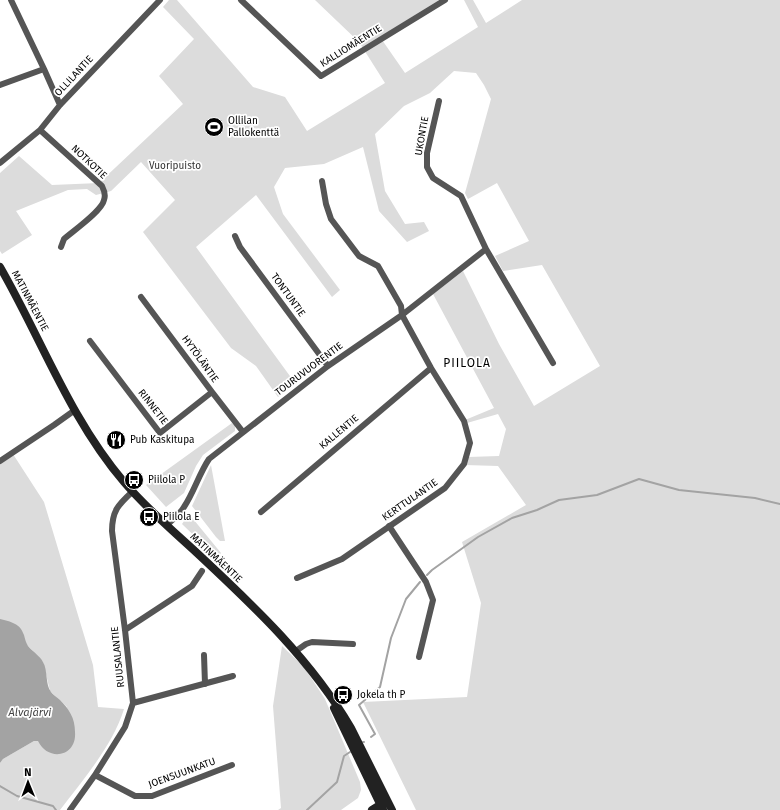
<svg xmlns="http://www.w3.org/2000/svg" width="780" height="810" font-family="'Fira Sans',sans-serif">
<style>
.green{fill:#dcdcdc}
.water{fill:#a3a3a3}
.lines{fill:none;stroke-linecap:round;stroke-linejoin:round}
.stream{stroke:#a3a3a3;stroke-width:2}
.minor{stroke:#555;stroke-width:6}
.secondary{stroke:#222;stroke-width:8}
.labels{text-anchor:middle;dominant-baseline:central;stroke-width:3.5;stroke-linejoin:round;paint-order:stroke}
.street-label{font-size:10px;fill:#000;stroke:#fff}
.poi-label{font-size:10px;fill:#000;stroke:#fff;text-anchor:start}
.park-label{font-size:10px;fill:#333;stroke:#fff}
.water-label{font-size:11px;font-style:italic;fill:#444;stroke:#fff}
.quarter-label{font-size:12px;letter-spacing:1px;fill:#000;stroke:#fff}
</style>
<rect width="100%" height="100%" fill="#fff"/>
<path class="green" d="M169,0h8l76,87 32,10 22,34 78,-48 -26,-41 -44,-42h124l-59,37 25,36 73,-46 -14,-27h9l13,23 36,-23h258v810h-364l-53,-108 104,-5 14,-94 -19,-61 64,-37 -28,-39 -33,-1 3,-8 31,-1 7,-27 -8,-15 -31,9 -2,-3 29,-12 -61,-114 30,-23 36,73 35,62 66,-40 -58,-101 -39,6 -8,-15 34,-15 -32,-58 -29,16 -3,-6 26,-94 -7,-14 -8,-12 -22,-2 -24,22 -26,13 -29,28 10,57 20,33 19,-2 5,9 -22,11 -28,-31 -16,-64 -39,17 -39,4 -11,19 9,27 57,76 -8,7 -76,-102 -60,52 99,136 -17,14 -22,-31 -25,-18 -88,-116 32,-32 -34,-38 -30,29 -15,4 -9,-6 -19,1 -52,21 16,24 -30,19 -2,-3v-78l19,-17 33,29 47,-2 84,-79 -24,-28 35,-37 -31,-32z
M232,423l3,2v6l-32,24 -7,11 -12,27 -18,14 -20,-22z
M11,451l33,51 49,163 5,42 26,2c-11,36 -41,71 -64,101h-60v-47l3,-4 31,-18h4l29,-34 -17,-16 -7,-29 -16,-17 -4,1 -23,-10v-178z
M211,465l14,76h-5l-4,-4 -24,-31z
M189,514l32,39 -4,5 -35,-34z
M282,646l22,21 21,32 35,83 1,8 -3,8 -17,12h-63l3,-2 -8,-102z"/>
<path class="water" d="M0,619c11,3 20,4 24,16 1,4 2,8 4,11 5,6 12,10 15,16 5,8 2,22 8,30 2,3 6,5 9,8 9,9 15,18 15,32 2,25 -27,30 -37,9h-4l-31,18 -3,4z"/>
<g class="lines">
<path class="stream" d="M427,575l5,-5 46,-33 34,-19 25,-8 22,-10 38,-5 42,-16 40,11 76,8 25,6
M371,737l4,-3 -16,-29 21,-18 11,-49 15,-39 14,-17
M363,742h1
M0,786l17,10 36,10 3,4
M307,810l30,-28 7,-26 6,-4"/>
<path class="minor" d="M11,0l33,69 16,36
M241,0l80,76 124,-76
M0,85l44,-16
M439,101l-12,52v14l6,11 28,18 25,53 67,114
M40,130l62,56c2,4 4,9 2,14 -2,11 -31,31 -40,39l-3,8
M0,163l40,-33 20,-25 100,-105
M235,236l5,11 88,119
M141,297l71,95 31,40
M90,341l70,92 52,-41
M0,461l54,-36 21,-15
M261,512l170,-144
M167,525c6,-6 13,-11 17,-18 10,-15 15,-33 25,-48l119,-93 74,-51 84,-66
M389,526l37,56 7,18 -14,57
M297,578l45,-19 103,-71 19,-24 6,-21 -6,-22 -33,-53 -29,-53 -1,-9 -23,-40 -19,-10 -28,-37 -5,-15 -4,-23
M125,630l67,-44 10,-15
M296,651l10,-7 6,-2 41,2
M204,655l1,29
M133,703l100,-27
M95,775l40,21h17l80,-31
M70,810l25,-35 30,-48 8,-24 -8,-73 -13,-99c0,-20 6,-26 20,-39"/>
<path class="secondary" d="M0,267c41,71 70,152 124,215 22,26 48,48 73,71 58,54 114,107 154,175l41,82
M334,708l49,102
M372,810l13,-8"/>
</g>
<defs>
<g id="stadium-disc" transform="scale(1)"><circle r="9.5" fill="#000" stroke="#fff"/><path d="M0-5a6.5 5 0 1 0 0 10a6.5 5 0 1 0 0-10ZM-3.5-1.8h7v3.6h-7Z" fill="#fff"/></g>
<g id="restaurant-disc" transform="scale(1)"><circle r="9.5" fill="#000" stroke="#fff"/><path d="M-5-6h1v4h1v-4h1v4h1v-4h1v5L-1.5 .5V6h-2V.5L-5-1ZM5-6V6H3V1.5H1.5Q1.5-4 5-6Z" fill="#fff"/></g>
<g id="bus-disc" transform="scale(1)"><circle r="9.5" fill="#000" stroke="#fff"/><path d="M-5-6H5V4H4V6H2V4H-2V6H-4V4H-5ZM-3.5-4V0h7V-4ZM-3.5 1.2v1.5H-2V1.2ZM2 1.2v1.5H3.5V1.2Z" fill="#fff"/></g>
</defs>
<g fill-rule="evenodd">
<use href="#stadium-disc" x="214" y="127"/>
<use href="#restaurant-disc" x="116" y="440"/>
<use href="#bus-disc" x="134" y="480"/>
<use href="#bus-disc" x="149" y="517"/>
<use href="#bus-disc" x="343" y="695"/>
</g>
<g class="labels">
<g class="street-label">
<text transform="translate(351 46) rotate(-32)">KALLIOMÄENTIE</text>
<text transform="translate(74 76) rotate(-47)">OLLILANTIE</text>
<text transform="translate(422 136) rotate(-80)">UKONTIE</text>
<text transform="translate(89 162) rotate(43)">NOTKOTIE</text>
<text transform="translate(288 295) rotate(54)">TONTUNTIE</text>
<text transform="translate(30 301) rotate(62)">MATINMÄENTIE</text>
<text transform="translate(200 359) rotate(54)">HYTÖLÄNTIE</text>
<text transform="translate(309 369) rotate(-37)">TOURUVUORENTIE</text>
<text transform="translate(153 407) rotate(52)">RINNETIE</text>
<text transform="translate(339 432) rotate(-40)">KALLENTIE</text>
<text transform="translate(410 500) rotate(-35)">KERTTULANTIE</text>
<text transform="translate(216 558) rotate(43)">MATINMÄENTIE</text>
<text transform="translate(118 657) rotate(-96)">RUUSALANTIE</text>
<text transform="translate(182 773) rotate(-20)">JOENSUUNKATU</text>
</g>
<g class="poi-label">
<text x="228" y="121">Ollilan<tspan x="228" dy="12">Pallokenttä</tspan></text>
<text x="130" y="440">Pub Kaskitupa</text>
<text x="148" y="480">Piilola P</text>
<text x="163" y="517">Piilola E</text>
<text x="357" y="695">Jokela th P</text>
</g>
<g class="park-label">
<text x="175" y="166">Vuoripuisto</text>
</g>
<g class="water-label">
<text x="30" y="712">Alvajärvi</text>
</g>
<g class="quarter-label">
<text x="467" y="363">PIILOLA</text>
</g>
</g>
<g transform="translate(28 782) rotate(359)" stroke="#ffffff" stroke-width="3" paint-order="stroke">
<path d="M0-3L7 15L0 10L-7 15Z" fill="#000000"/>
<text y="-6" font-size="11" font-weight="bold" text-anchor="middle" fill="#000000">N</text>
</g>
</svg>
